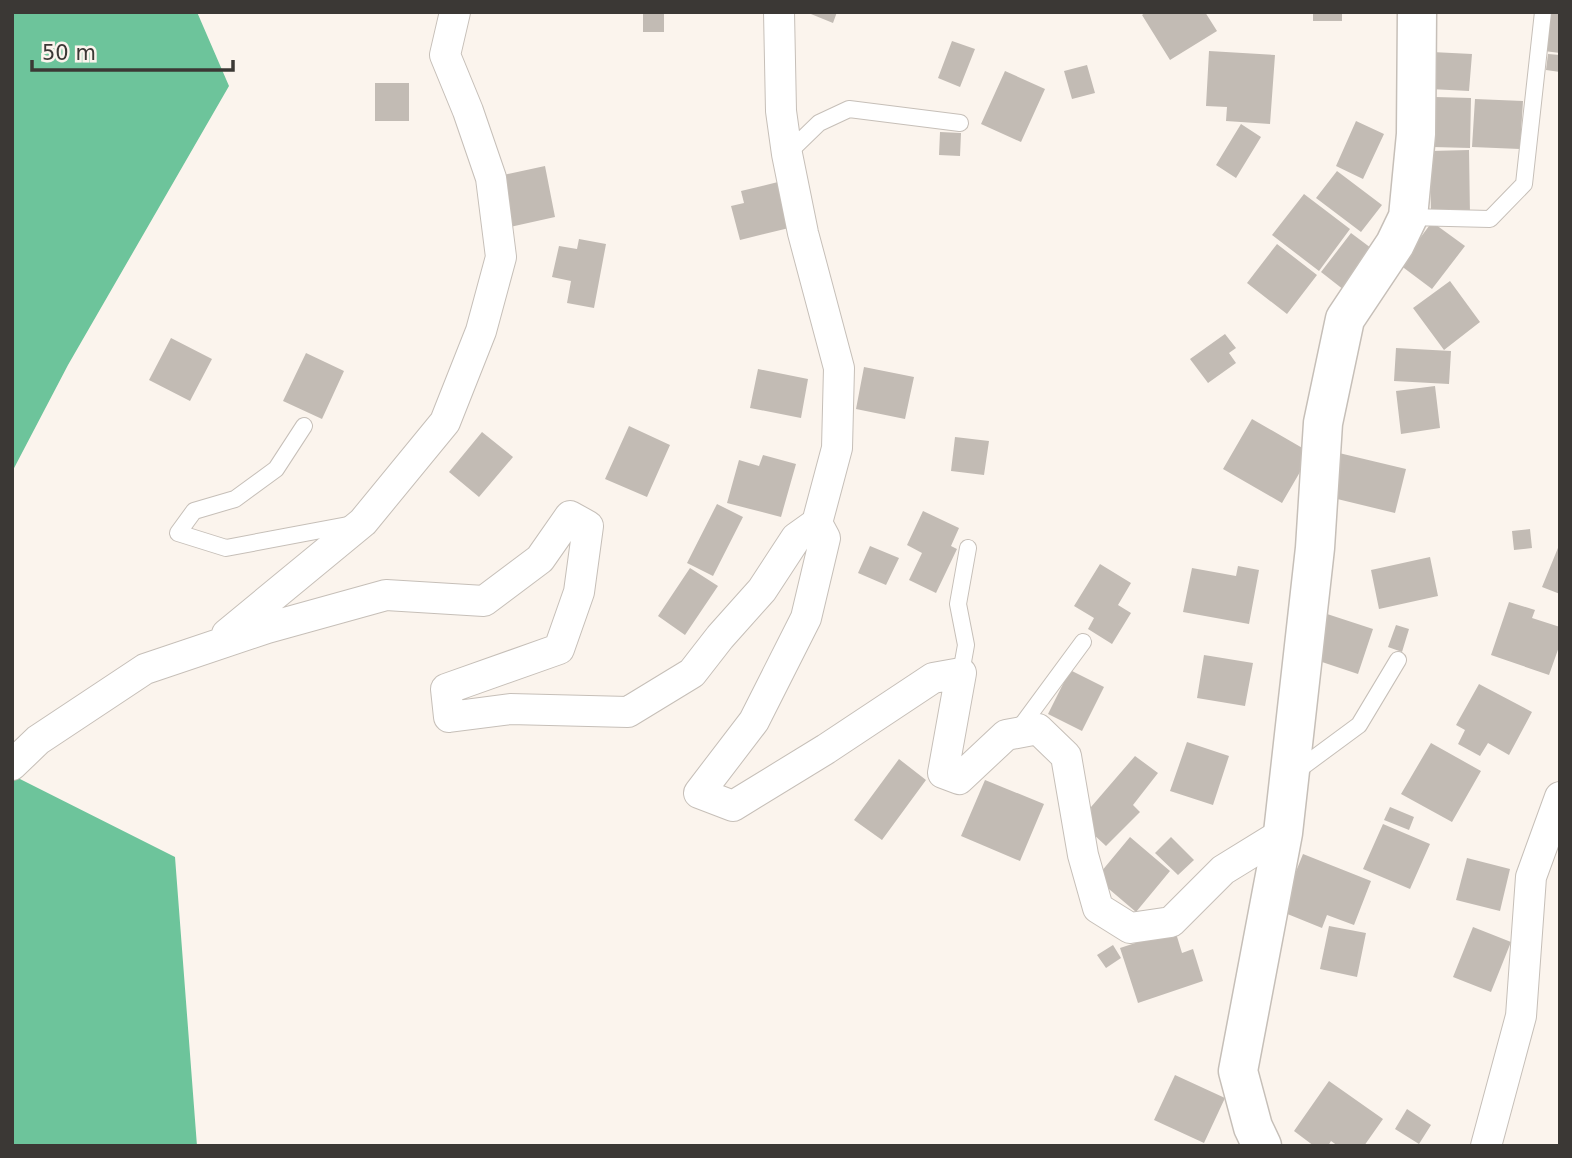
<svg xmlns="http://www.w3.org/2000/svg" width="1572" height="1158" font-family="'DejaVu Sans',sans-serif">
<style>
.forest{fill:#6dc49b}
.building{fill:#c2bbb4}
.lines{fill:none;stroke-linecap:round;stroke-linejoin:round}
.service-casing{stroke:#c6bfb8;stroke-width:18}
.minor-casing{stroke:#c6bfb8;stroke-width:32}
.tertiary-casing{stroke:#c6bfb8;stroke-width:41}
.service{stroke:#fff;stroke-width:16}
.minor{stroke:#fff;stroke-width:30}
.tertiary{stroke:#fff;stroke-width:38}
</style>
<rect width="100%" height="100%" fill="#fbf4ed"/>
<path class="forest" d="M12,12h185l32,74 -161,279 -56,107z
M12,775l163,82 22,289h-185z"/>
<path class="building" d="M643,12h21v20h-21z
M806,12h31l-4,11z
M1146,12h59l12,19 -47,29 -28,-45z
M1313,12h29v9h-29z
M1549,12h11v41l-16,-2z
M952,41l23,8 -15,38 -22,-9z
M1209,51l66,4 -5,69 -44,-3 1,-14 -21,-1z
M1432,52l40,2 -3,37 -39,-2z
M1548,54l12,1v17l-14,-2z
M1087,65l8,28 -23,6 -8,-28z
M1005,71l40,18 -24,53 -40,-18z
M375,83h34v38h-34z
M1435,97l36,1 -1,50 -37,-1z
M1475,99l48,2 -3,48 -48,-2z
M1356,121l28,13 -21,45 -27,-13z
M1241,124l20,13 -25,41 -20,-13z
M940,132l21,1 -1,23 -21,-1z
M1469,150l1,65 -39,1 -1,-65z
M545,166l10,51 -45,10 -11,-51z
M1337,171l45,34 -21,27 -45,-34z
M778,182l11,46 -49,12 -9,-34 13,-3 -3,-12z
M1304,194l46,35 -31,42 -47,-36z
M1432,222l33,24 -33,43 -32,-24z
M1351,233l24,18 -31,39 -23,-18z
M579,239l27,5 -12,64 -27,-5 4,-22 -19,-4 7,-31 18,3z
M1277,244l40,31 -30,39 -40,-31z
M1450,281l30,41 -36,28 -31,-42z
M1225,334l11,14 -7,5 7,10 -28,20 -18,-24z
M171,338l41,21 -22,42 -41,-21z
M1396,348l55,3 -2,33 -55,-3z
M306,353l38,18 -22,48 -39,-18z
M864,367l50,10 -9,42 -49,-10z
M758,369l50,10 -7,39 -51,-10z
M1435,386l5,42 -39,6 -5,-43z
M1252,419l59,34 -29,50 -59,-34z
M629,426l41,19 -23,52 -42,-18z
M482,432l31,25 -34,40 -30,-25z
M955,437l34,4 -5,34 -33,-4z
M1339,453l67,16 -11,44 -66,-16z
M763,455l33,9 -15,53 -54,-14 12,-43 20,6z
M717,504l26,13 -30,59 -26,-13z
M923,511l36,17 -8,18 6,3 -21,44 -27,-13 13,-27 -15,-8z
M1530,529l2,19 -18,2 -2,-19z
M1560,543v51l-18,-7z
M870,546l29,12 -13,27 -28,-12z
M1430,557l8,39 -59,13 -8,-39z
M1100,564l31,19 -13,22 13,8 -19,31 -24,-15 6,-11 -20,-12z
M1238,566l21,4 -10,54 -66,-12 9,-44 44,8z
M690,568l28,18 -33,49 -27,-19z
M1509,602l26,8 -3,8 28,9v17l-11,31 -58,-20z
M1324,613l49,16 -15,45 -48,-16z
M1396,625l13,4 -7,23 -14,-5z
M1204,655l49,8 -8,43 -48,-8z
M1070,670l34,17 -22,44 -34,-17z
M1479,684l53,28 -23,43 -21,-12 -8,13 -22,-12 7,-14 -9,-5z
M1187,742l42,14 -16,49 -43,-14z
M1431,743l50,28 -29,51 -51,-28z
M1135,756l23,17 -25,32 7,7 -34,34 -14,-13 -1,-26z
M899,759l27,21 -44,60 -28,-20z
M985,780l59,24 -24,57 -59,-25z
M1390,807l24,10 -5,13 -25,-10z
M1383,824l47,20 -20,45 -47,-20z
M1130,837l40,34 -34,41 -40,-34z
M1171,837l23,23 -16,15 -23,-22z
M1303,854l68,27 -17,44 -27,-10 -5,13 -42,-17z
M1467,858l43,11 -10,42 -44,-11z
M1329,926l37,7 -9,44 -37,-8z
M1473,927l38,15 -20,50 -38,-15z
M1175,930l7,23 11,-4 10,32 -65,22 -18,-55z
M1113,945l8,13 -15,10 -9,-13z
M1175,1075l50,23 -21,45 -50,-23z
M1329,1081l54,38 -19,27h-26l-7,-5 -3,5h-14l-20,-15z
M1407,1109l24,16 -12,19 -24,-15z"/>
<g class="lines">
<g class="service-casing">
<path id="service" d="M787,154l32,-31 30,-14 111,14
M1408,217l82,2 34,-35 19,-172
M304,426l-28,43 -41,30 -41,12 -16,22 48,15 127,-24
M961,673l5,-28 -8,-41 10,-56
M1016,733l67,-91
M1294,773l65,-48 39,-65"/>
</g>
<g class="minor-casing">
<path id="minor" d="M779,12l2,99 6,43 16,79 36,135 -2,80 -20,75
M227,634l136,-112 82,-100 36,-91 20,-74 -10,-79 -23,-67 -23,-56 10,-43
M12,765l26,-25 107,-71 122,-41 119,-33 98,6 56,-42 30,-43 18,10 -9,66 -20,57 -113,40 3,28 61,-8 118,3 64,-39 28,-36 42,-47 34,-52 21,-15 8,15 -19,80 -52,103 -55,72 34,13 93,-57 107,-71 28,-5 -18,100 16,6 47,-44 32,-6 28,27 17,99 15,53 32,20 41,-6 52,-52 60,-37
M1486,1146l35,-130 10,-139 29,-80"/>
</g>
<g class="tertiary-casing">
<path id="tertiary" d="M1262,1146l-9,-19 -15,-56 45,-238 32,-285 8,-125 22,-104 50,-75 13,-27 8,-83 1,-122"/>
</g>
<use href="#service" class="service"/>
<use href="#minor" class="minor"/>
<use href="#tertiary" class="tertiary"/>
</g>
<rect width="1572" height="1158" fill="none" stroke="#3b3835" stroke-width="28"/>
<path d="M32 60v10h201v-10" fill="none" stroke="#3b3835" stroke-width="3.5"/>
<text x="42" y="60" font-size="21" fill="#3b3835" stroke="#fbf4ed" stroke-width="5" paint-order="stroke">50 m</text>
</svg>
